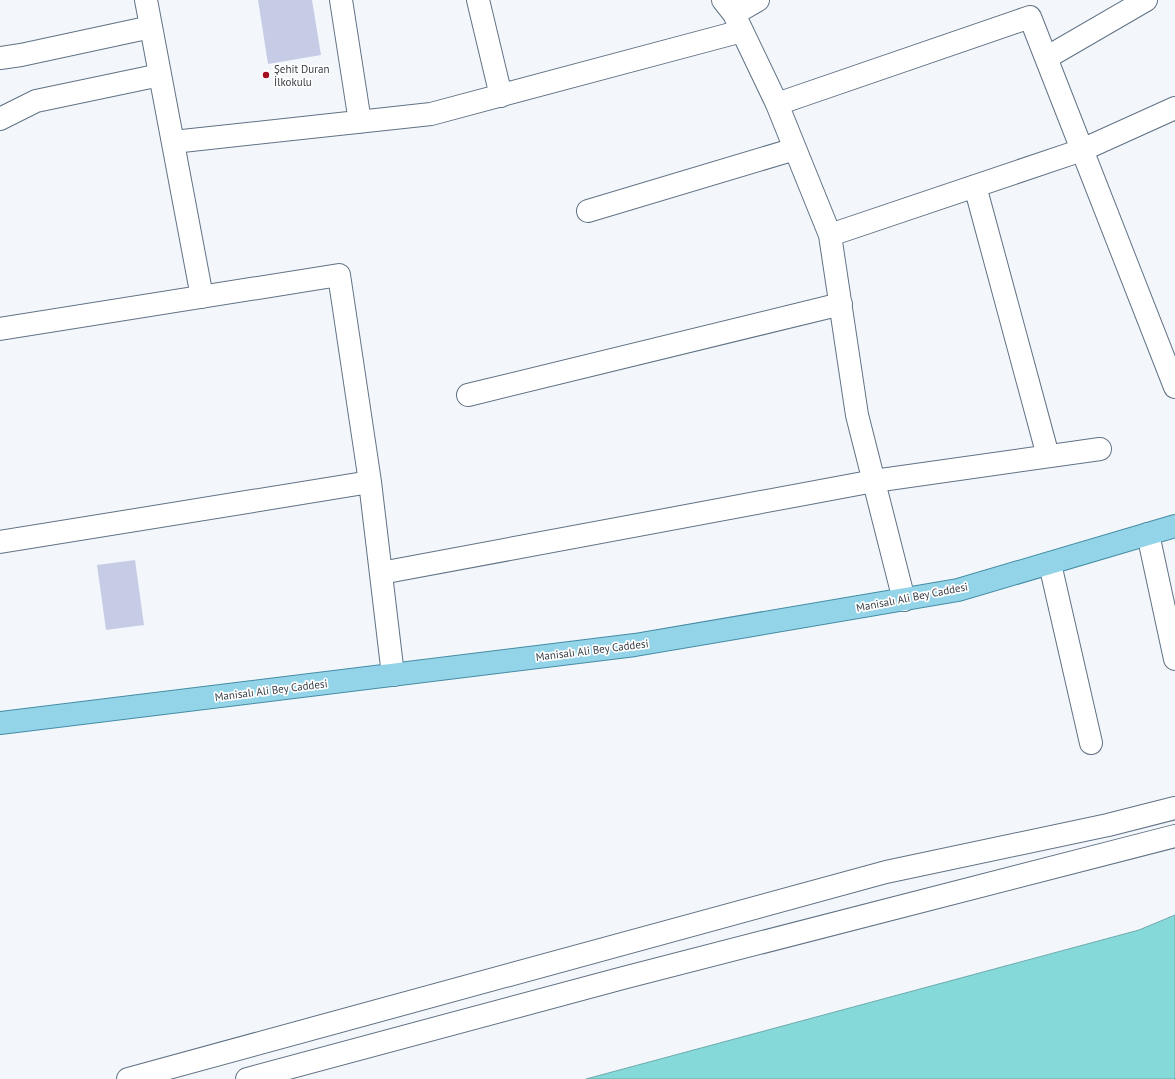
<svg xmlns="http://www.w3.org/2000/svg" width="1175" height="1079" font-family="'PT Sans',sans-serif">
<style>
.water{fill:#85d9d9;stroke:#6daaad}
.building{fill:#c7cce6}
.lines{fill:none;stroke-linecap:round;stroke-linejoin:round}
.minor-casing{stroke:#607285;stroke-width:24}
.major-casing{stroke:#448ca5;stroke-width:24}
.minor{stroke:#fff;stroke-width:22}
.major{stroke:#94d4e8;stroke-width:22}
.poi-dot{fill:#a60e21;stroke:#fff;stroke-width:1.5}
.labels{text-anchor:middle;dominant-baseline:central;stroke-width:3.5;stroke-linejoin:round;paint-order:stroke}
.poi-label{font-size:11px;fill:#343d45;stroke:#fff;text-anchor:start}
.street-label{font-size:11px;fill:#343d45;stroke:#fff}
</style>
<rect width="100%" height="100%" fill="#f3f7fb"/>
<path class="water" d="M1175,915v164h-589l553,-149z"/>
<path class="building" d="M258,0h54l9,55 -53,9z
M135,560l9,65 -38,5 -9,-65z"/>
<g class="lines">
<g class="minor-casing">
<path id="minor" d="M146,0l56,297
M341,0l19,122
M478,0l23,96
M723,0l11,14 43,90 53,131 27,180 47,185
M734,14l24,-14
M0,58l21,-3 130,-28
M1046,58l100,-58
M777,104l253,-87 145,370
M0,119l36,-18 124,-26
M173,142l258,-28 311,-83
M975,186l73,270
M588,211l207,-62
M830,235l252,-85 93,-42
M0,329l339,-54 31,207 23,193
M468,395l373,-91
M1148,534l27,125
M0,542l370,-60
M1050,564l41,179
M381,573l493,-92 226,-32
M128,1079l758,-207 222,-47 67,-17
M247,1079l376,-101 552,-142"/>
</g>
<g class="major-casing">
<path id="major" d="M0,723l635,-78 323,-55 217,-64"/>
</g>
<use href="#minor" class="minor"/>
<use href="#major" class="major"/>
</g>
<circle class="poi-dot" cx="266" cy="75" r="4"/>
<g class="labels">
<g class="poi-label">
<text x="274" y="69">Şehit Duran<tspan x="274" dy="13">İlkokulu</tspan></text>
</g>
<g class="street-label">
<text transform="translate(912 597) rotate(-11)">Manisalı Ali Bey Caddesi</text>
<text transform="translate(592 650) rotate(-7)">Manisalı Ali Bey Caddesi</text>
<text transform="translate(271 690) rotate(-7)">Manisalı Ali Bey Caddesi</text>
</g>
</g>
</svg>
